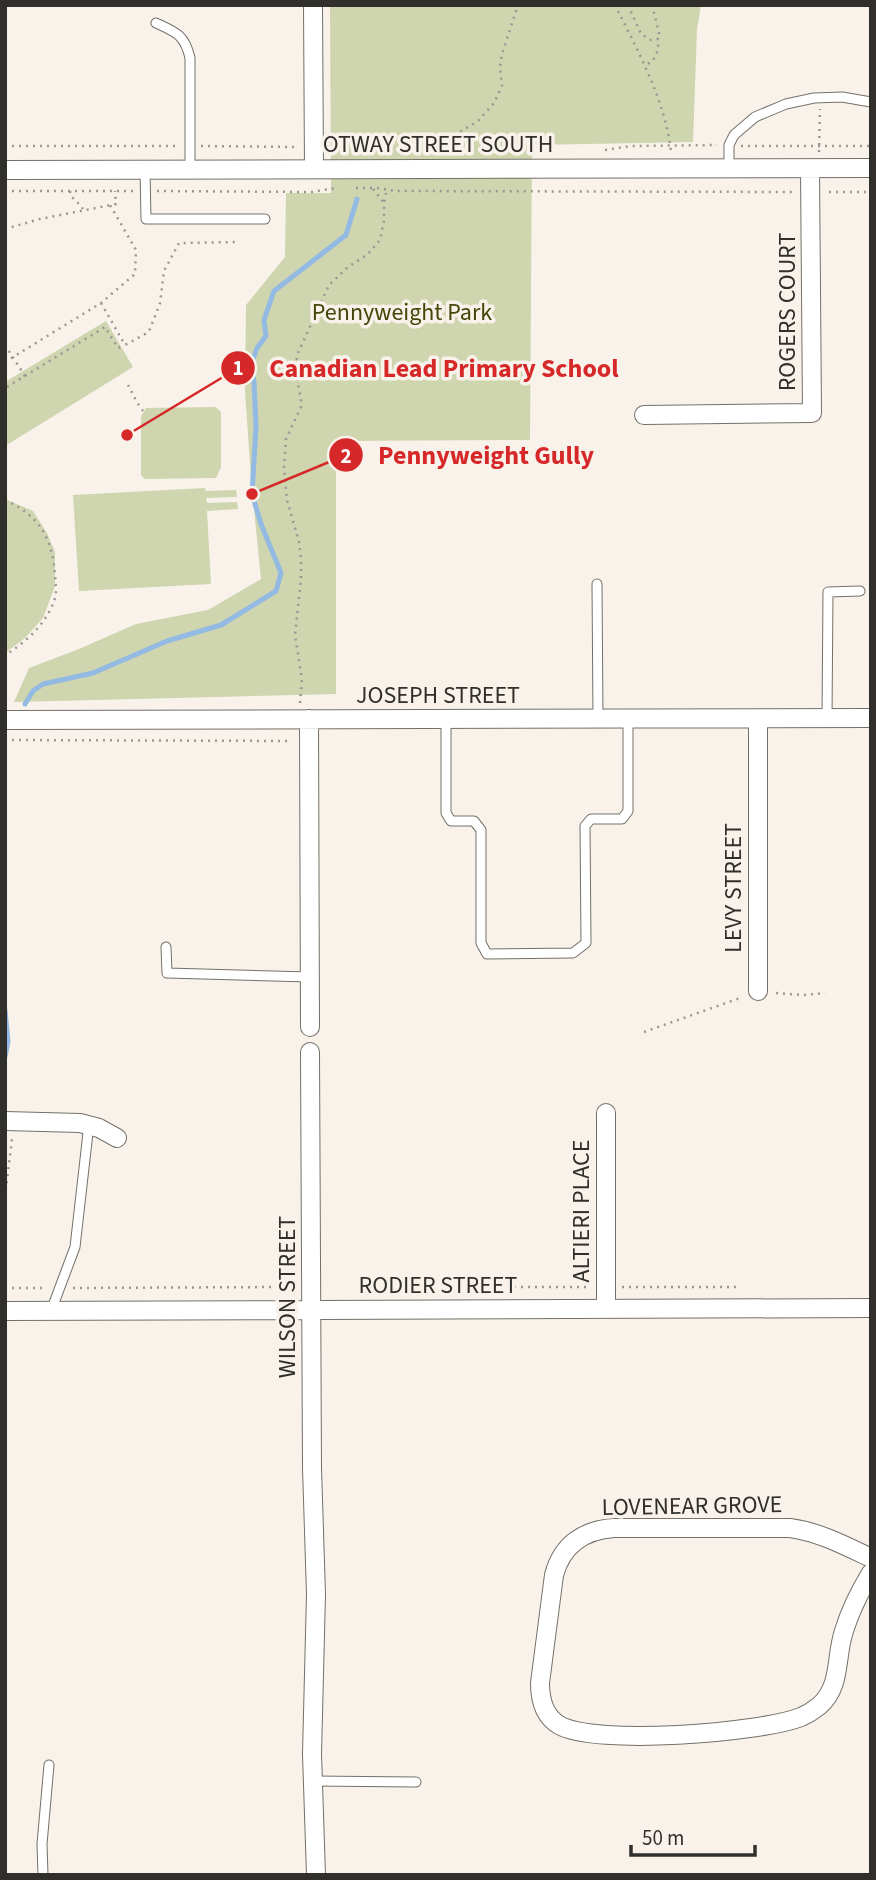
<svg xmlns="http://www.w3.org/2000/svg" width="876" height="1880" font-family="'Source Sans 3',sans-serif">
<style>
.green{fill:#ced5af}
.lines{fill:none;stroke-linecap:round;stroke-linejoin:round}
.stream{stroke:#93bae3;stroke-width:5}
.service-casing{stroke:#747068;stroke-width:11}
.minor-casing{stroke:#747068;stroke-width:20}
.path{stroke:#9c9792;stroke-width:2.5;stroke-dasharray:2 5;stroke-linecap:butt}
.service{stroke:#fff;stroke-width:9}
.minor{stroke:#fff;stroke-width:18}
.labels{text-anchor:middle;dominant-baseline:central;stroke-width:7;stroke-linejoin:round;paint-order:stroke}
.street-label{font-size:24px;fill:#312f2c;stroke:#f8f2ea}
.park-label{font-size:24px;fill:#414809;stroke:#f8f2ea}
.leader{fill:none;stroke:#d62828;stroke-width:2.5}
.callout-dot{fill:#d62828;stroke:#f8f2ea;stroke-width:2.5}
.mark-label{font-size:21px;text-anchor:middle;font-weight:bold;fill:#fff}
.callout-label{font-size:26px;text-anchor:middle;font-weight:bold;fill:#d62828;stroke:#f8f2ea;stroke-width:7;stroke-linejoin:round;paint-order:stroke}
</style>
<rect width="100%" height="100%" fill="#f8f2ea"/>
<path class="green" d="M330,5h371l-4,24 -4,113 -161,3 -2,295 -194,1v253l-322,8 15,-34 50,-19 57,-25 72,-14 53,-31 -10,-100 -6,-88 1,-86 39,-48 1,-64h45z
M106,321l27,46 -128,79v-64z
M216,407l5,5v55l-5,11 -71,1 -4,-4v-59l5,-8z
M205,488l1,3 30,-1 1,7 -31,1 1,5 30,-1 1,7 -31,2 4,73 -132,7 -6,-96z
M5,499l28,12 14,22 8,19v34l-12,32 -18,20 -20,15z"/>
<g class="lines">
<path class="stream" d="M25,704l8,-13 10,-7 50,-11 74,-32 54,-16 55,-34 5,-18 -20,-49 -9,-30 4,-67 -2,-46 -3,-16 6,-17 9,-12 -2,-16 10,-29 72,-56 11,-36
M5,1010l3,31 -3,16"/>
<g class="service-casing">
<path id="service" d="M156,23c20,9 29,12 34,35v111
M729,168v-23l5,-10 21,-18 31,-13 28,-6 28,-1 29,5
M145,169l1,50h119
M597,584l1,135
M827,718l1,-126 32,-1
M446,719v94l5,8h23l7,9v113l6,11 86,-1 13,-10 -1,-117 6,-7h31l6,-8v-92
M166,947l1,26 143,4
M51,1311l24,-64 14,-123
M313,1781l103,1
M43,1875l-1,-31 7,-79"/>
</g>
<g class="minor-casing">
<path id="minor" d="M313,5l1,164
M5,170l866,-2
M644,415l168,-2 -2,-244
M309,719l1,308
M5,720l866,-2
M758,991v-272
M310,1052l2,416 4,126 -4,160 4,121
M5,1121l75,2 19,5 18,10
M606,1308v-195
M5,1311l866,-3
M871,1558c-27,-13 -52,-26 -81,-30h-176c-31,2 -52,17 -60,47l-14,108c0,16 4,33 19,42 36,21 201,8 242,-8 7,-3 13,-7 18,-11 23,-20 16,-49 25,-75 6,-20 16,-40 27,-58"/>
</g>
<path class="path" d="M615,5c22,44 51,97 56,147
M628,5l13,29 10,6 7,-1c1,12 -2,21 -12,26
M652,5l7,28 -1,6
M5,146h172
M201,146l95,1
M741,146h130
M605,150l26,-4 86,-1
M432,152l8,-8 38,-23 16,-18 8,-17 -2,-18 2,-14 16,-49
M819,152l1,-43
M356,188h21l19,3 398,1
M373,189l11,14
M5,191h128
M70,191l1,5 11,11 1,3
M157,191l154,1 25,-4
M829,192h42
M5,229l35,-10 76,-15 -1,-13
M5,254l2,3
M101,303l24,42 22,-12 3,-4 10,-26 4,-32 15,-28 56,-1
M5,345l20,31 -20,12
M5,362l96,-59 34,-29 1,-24 -26,-45
M25,376l80,-49 13,21 7,-3
M128,385c4,7 10,21 16,27
M5,500c44,20 50,50 51,95 -7,26 -29,47 -51,60
M300,703l2,-24 -7,-44 6,-56v-20l-2,-17 -12,-42 -3,-31 2,-30 15,-32v-8l-5,-25 1,-19 32,-70 19,-18 20,-13 12,-14 4,-19v-18l3,-14
M5,740l287,1
M776,993l28,2 21,-2
M644,1032l99,-35
M5,1197l7,-58
M472,1287h116
M622,1287h116
M5,1288h41
M73,1288l209,-1 9,-9v-4h2"/>
<use href="#service" class="service"/>
<use href="#minor" class="minor"/>
</g>
<g class="labels">
<g class="street-label">
<text x="438" y="144">OTWAY STREET SOUTH</text>
<text transform="translate(787 312) rotate(-90)">ROGERS COURT</text>
<text x="438" y="695">JOSEPH STREET</text>
<text transform="translate(733 888) rotate(-90)">LEVY STREET</text>
<text transform="translate(581 1211) rotate(-90)">ALTIERI PLACE</text>
<text x="438" y="1285">RODIER STREET</text>
<text transform="translate(287 1297) rotate(-90)">WILSON STREET</text>
<text transform="translate(692 1506) rotate(-1)">LOVENEAR GROVE</text>
</g>
<g class="park-label">
<text x="402" y="312">Pennyweight Park</text>
</g>
</g>
<path class="leader" d="M127 435L238 368M252 494L346 455"/>
<g class="callout-dot">
<circle cx="127" cy="435" r="7"/>
<circle cx="252" cy="494" r="7"/>
<circle cx="238" cy="368" r="18"/>
<circle cx="346" cy="455" r="18"/>
</g>
<g class="mark-label">
<text x="238" y="375">1</text>
<text x="346" y="463">2</text>
</g>
<g class="callout-label">
<text x="444" y="377">Canadian Lead Primary School</text>
<text x="486" y="464">Pennyweight Gully</text>
</g>
<rect width="876" height="1880" fill="none" stroke="#312f2c" stroke-width="14"/>
<path d="M631 1845v10h124v-10" fill="none" stroke="#312f2c" stroke-width="3.5"/>
<text x="642" y="1845" font-size="21" fill="#312f2c" stroke="#f8f2ea" stroke-width="5" paint-order="stroke">50 m</text>
</svg>
